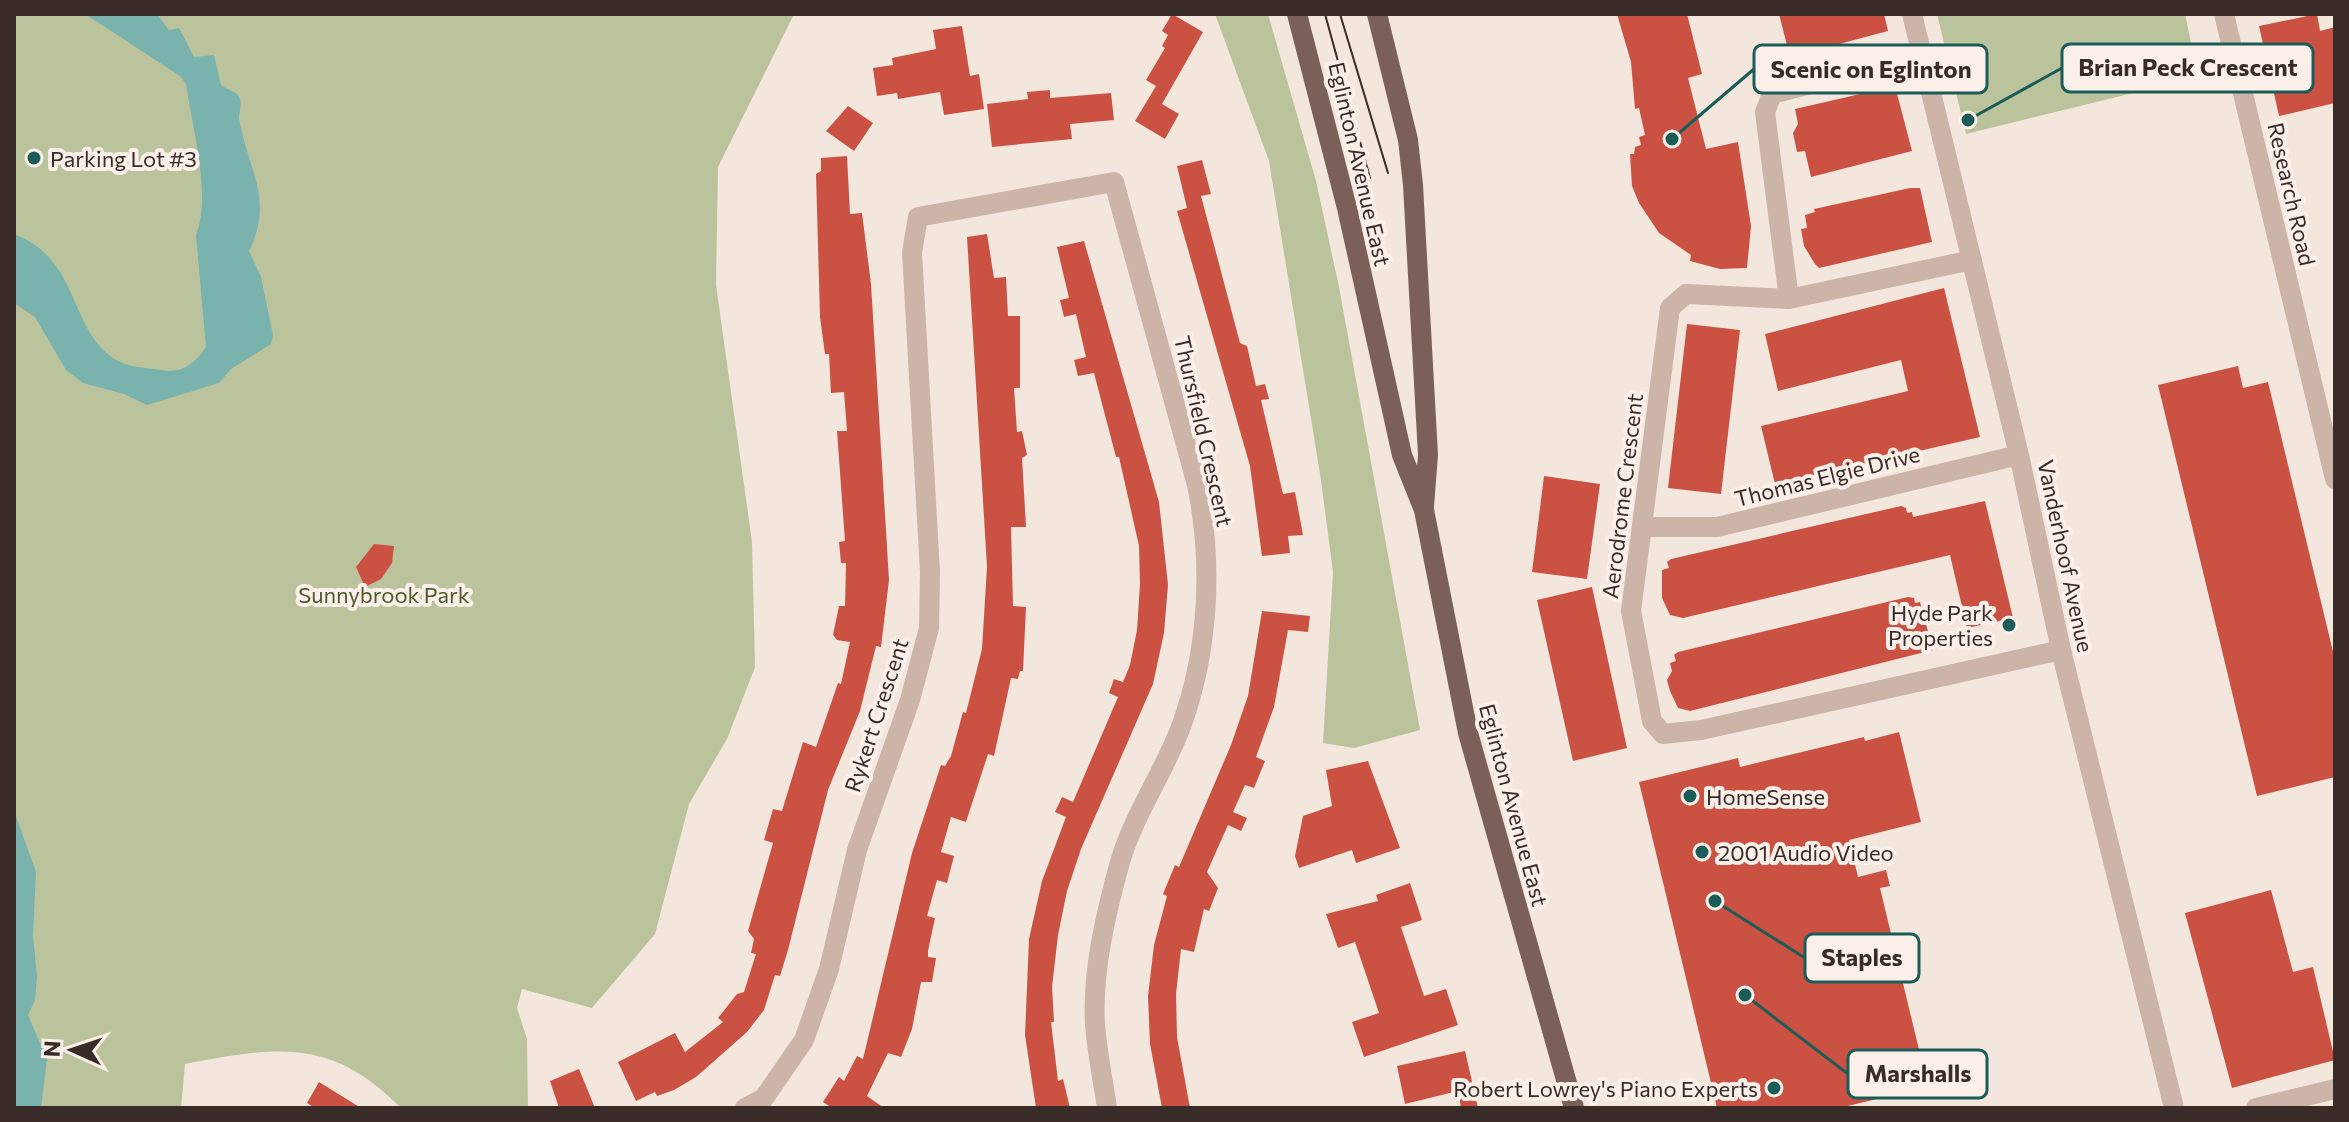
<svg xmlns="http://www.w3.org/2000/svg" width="2349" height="1122" font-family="Commissioner,sans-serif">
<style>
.green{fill:#bbc39c}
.water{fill:#7ab2ad}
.building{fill:#cb5243}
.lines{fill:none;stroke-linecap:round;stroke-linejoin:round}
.minor{stroke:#ccb4a8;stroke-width:20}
.tertiary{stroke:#ccb4a8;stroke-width:20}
.primary{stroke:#7b6059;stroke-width:20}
.tram{stroke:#382b28;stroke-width:2}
.poi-dot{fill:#1c5c58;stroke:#faf0e9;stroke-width:3}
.labels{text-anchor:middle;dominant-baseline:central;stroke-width:8;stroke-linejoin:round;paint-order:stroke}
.poi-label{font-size:22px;fill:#382b28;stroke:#faf0e9;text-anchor:start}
.street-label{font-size:22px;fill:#382b28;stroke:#faf0e9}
.park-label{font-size:22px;fill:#4d582b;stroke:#faf0e9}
.leader{fill:none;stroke:#1c5c58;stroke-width:3}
.callout-dot{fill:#1c5c58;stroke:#faf0e9;stroke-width:3}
.callout{fill:#faf0e9;stroke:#1c5c58;stroke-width:3}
.callout-label{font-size:24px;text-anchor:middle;font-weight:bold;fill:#382b28}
</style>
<rect width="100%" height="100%" fill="#f3e6dc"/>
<path class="green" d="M14,14h780l-76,153 -2,118 36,257 3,125 -28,72 -38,65 -34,130 -63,74 -70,-19 -5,19 10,31 1,69h-127c-71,-72 -125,-61 -216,-44l-4,44h-167z
M1215,14h53l48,167 23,106 81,443 -66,18 -31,-5 10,-171 -12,-92 -52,-319z
M1937,14h248l13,63 -232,57z"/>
<path class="water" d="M85,14h72l12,16 10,-2 15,29 20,-2 7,30c6,5 17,6 19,14 2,6 -1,13 -1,19 8,50 36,81 10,133l12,26 12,58 -2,9 -40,25 -12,14 -72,22 -23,-11 -41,-11 -17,-13 -31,-53 -21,-14v-69c66,25 54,93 99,124 14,10 31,9 48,12 20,4 34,-6 45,-23l-10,-112c16,-39 -4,-109 -10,-151l-6,-8z
M14,811l22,61 -3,63 4,42 -2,23 -7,15 19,44 -6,49h-27z"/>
<path class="building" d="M1172,14l31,18 -41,72 17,10 -14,25 -30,-18 21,-35 -10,-6 19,-32 -3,-2 6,-11 -6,-4z
M1617,14h70l15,60 -14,4 18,71 32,-7 13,84 -4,42 -27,1 -30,-8 1,-6 -32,-22 -20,-30 -7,-17 -2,-32h4l1,-7 6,-2 -2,-8 6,-2 -6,-27 -4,1 -4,-47z
M1779,14h105l4,17 -98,26z
M2317,14l3,17 15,-4v76l-56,13 -20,-90z
M962,26l8,50 9,-2 5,35 -40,6 -4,-23 -42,7 -1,-6 -20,3 -4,-28 20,-3 -1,-7 44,-9 -3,-19z
M1895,86l17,65 -101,26 -6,-26 -8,1 -4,-19 5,-9 -3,-15z
M1050,90v8l61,-5 3,27 -44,4 2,15 -80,8 -5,-43 41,-5 -1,-7z
M848,106l25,17 -19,28 -28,-20z
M847,156l3,58 12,-1 9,71 18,296 -8,67 -5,-1 -16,65 -32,79 -40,160 -8,26 -5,-1 -11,35 -17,22 -51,45 -22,13 -17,6 -2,-4 -19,9 -18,-39 57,-29 10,19 38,-30 -5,-4 19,-24 7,-2 12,-38 -5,-1 3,-14 -6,-8 25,-88 -9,-3 9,-31 9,2 21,-69 13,5 22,-64 3,1 9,-42 -13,-2 -4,-5 6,-29h6l1,-43h-5l-2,-21 6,-1 -8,-110h10l-3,-39 -13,1 -2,-39h-4l-5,-37 -4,-143 5,-3v-13z
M1202,160l9,34 -10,2 39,147 7,3 9,40 9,-2 4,15 -8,1 22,94 12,-2 8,43 -15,1 2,17 -28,3 -12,-90 -73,-255 10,-3 -10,-42z
M1910,188h10l12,54 -113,26 -4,-4 -11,-18 -3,-17 6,-1 -2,-13 10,-3 -1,-3z
M987,234l7,44 12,-1 2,39h12v72h-6l3,44 5,-1 5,24 -5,3 4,69h-15l2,79 13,1 -3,64h-3l-2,8 -7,-1 -17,78 -6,-2 -22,68 -15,-5 -10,35 13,4 -7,27 -10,-3 -10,36 8,2 -7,33v6l8,1 -4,24h-11l-9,47 -11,28 -13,-4 -21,43 17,12h-52l-9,-6 16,-25 5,4 13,-25 6,3 49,-206 29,-88 4,1 6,-10 12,-44 3,1 16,-64 5,-82 -20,-330z
M1084,241l75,261 9,83 -4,48 -11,51 -72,165 -14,42 -9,44 -6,52 2,35h-3l7,59 5,-2 7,29h-34l-11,-73 4,-96 13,-58 24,-64 -11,-5 7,-15 11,5 45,-105 -9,-4 5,-14 9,3 7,-17 7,-35 3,-46 -1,-38 -20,-89h-3l-22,-84 -16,3 -4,-16 12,-3 -10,-43 -12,3 -4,-17 9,-2 -12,-51z
M1944,288l36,149 -205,47 -14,-58 147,-35 -7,-31 -123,31 -13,-57z
M1687,324l53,6 -19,164 -53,-6z
M2238,366l5,22 25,-6 67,278v117l-78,19 -99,-411z
M1544,476l56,8 -13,95 -55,-7z
M1985,501l28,117 -46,10 -17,-73 -267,63 -13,-3 -8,-17v-28l7,-2 -2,-6 4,-3 230,-53 5,2 1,5 5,-1 1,5z
M374,544l20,2 -2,17 -11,16 -16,8 -9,-20z
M1592,587l35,161 -54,13 -36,-161z
M1908,597l6,1 1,5 5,-1 13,48 -243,61 -12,-3 -8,-17 -3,-11 5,-9 -2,-8 6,-2 -2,-6 4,-3z
M1262,611l48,5 -2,16 -20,-2 -14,77 -18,50 9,4 -11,27 -9,-3 -12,27 14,6 -6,13 -13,-6 -21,47 11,16 -9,23 -5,-2 -10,43 -13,-3 -5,45 1,43 13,71h-28l-12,-64 -2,-48 6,-51 13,-49 -4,-2 12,-29 4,2 52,-122 17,-49z
M1899,732l22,90 -72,18 9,37 28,-7 4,16 -10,2 48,199 -89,21h-122l-78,-326 99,-24 2,9 124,-30 1,4z
M1368,761l32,87 -44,15 -4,-13 -53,18 -4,-12 8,-40 29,-10 -6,-36z
M1410,883l12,37 -21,7 23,69 22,-7 12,36 -94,32 -12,-35 27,-9 -24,-71 -17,6 -12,-34 52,-13 -2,-6z
M2271,890l22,82 20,-5 22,93 -103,28 -47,-175z
M1465,1051l13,57h-17l-3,-17 -53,13 -8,-38z
M579,1069l16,39h-36l-9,-27z
M319,1082l42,26h-46l-8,-5z"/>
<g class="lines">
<path class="minor" d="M1912,14l107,441 42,195 113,458
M2224,14l111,465
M1972,260l-183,39 -103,-5 -16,14 -39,303 21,110 11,13 38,-4 360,-80
M1789,299l-24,-187 7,-18 150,-39
M1645,527h72l302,-72
M745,1108l19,-10 40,-58 25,-71 28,-119 53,-150 19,-72 1,-56 -18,-320 6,-35 196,-35 83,303c16,78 12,163 -15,239 -17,47 -48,90 -62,138 -14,51 -28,109 -25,162 2,28 8,56 12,84"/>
<path class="tertiary" d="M2256,1108l79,-19"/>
<path class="primary" d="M1297,14l50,194 55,247 22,55 44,223 106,375
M1377,14l31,126 5,45 15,270 -4,51"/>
<path class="tram" d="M1325,14l45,164
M1340,14l48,159"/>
</g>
<g class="poi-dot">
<circle cx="34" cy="158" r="8"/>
<circle cx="2009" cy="625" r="8"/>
<circle cx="1690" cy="796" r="8"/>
<circle cx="1702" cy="852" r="8"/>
<circle cx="1774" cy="1088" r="8"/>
</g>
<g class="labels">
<g class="poi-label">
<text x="50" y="158">Parking Lot #3</text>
<text x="1993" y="612" text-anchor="end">Hyde Park<tspan x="1993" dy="25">Properties</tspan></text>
<text x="1706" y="796">HomeSense</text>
<text x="1718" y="852">2001 Audio Video</text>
<text x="1758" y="1088" text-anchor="end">Robert Lowrey's Piano Experts</text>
</g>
<g class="street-label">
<text transform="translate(1360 164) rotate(77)">Eglinton Avenue East</text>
<text transform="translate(2292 194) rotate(77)">Research Road</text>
<text transform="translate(1204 431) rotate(77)">Thursfield Crescent</text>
<text transform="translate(1827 476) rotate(-14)">Thomas Elgie Drive</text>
<text transform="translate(1622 496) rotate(-83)">Aerodrome Crescent</text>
<text transform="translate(2066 556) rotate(78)">Vanderhoof Avenue</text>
<text transform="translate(876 715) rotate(-72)">Rykert Crescent</text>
<text transform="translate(1514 805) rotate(75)">Eglinton Avenue East</text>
</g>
<g class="park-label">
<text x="384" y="594">Sunnybrook Park</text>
</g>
</g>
<path class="leader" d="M1968 120L2062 68M1672 139L1754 69M1715 901L1805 958M1745 995L1848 1074"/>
<g class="callout-dot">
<circle cx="1968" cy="120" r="8"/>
<circle cx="1672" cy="139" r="8"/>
<circle cx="1715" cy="901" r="8"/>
<circle cx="1745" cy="995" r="8"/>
</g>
<g class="callout">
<rect x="2062" y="44" width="251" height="48" rx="8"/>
<rect x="1754" y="45" width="233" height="48" rx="8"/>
<rect x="1805" y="934" width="114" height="48" rx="8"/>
<rect x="1848" y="1050" width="139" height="48" rx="8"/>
</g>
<g class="callout-label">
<text x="2188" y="76">Brian Peck Crescent</text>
<text x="1871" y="78">Scenic on Eglinton</text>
<text x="1862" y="966">Staples</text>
<text x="1918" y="1082">Marshalls</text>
</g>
<rect width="2349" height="1122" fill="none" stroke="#382b28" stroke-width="32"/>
<g transform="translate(72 1050) rotate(273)" stroke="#faf0e9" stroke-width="6" paint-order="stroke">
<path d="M0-6L14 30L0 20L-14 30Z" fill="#382b28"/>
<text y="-12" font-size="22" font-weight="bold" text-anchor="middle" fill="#382b28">N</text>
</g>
</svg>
